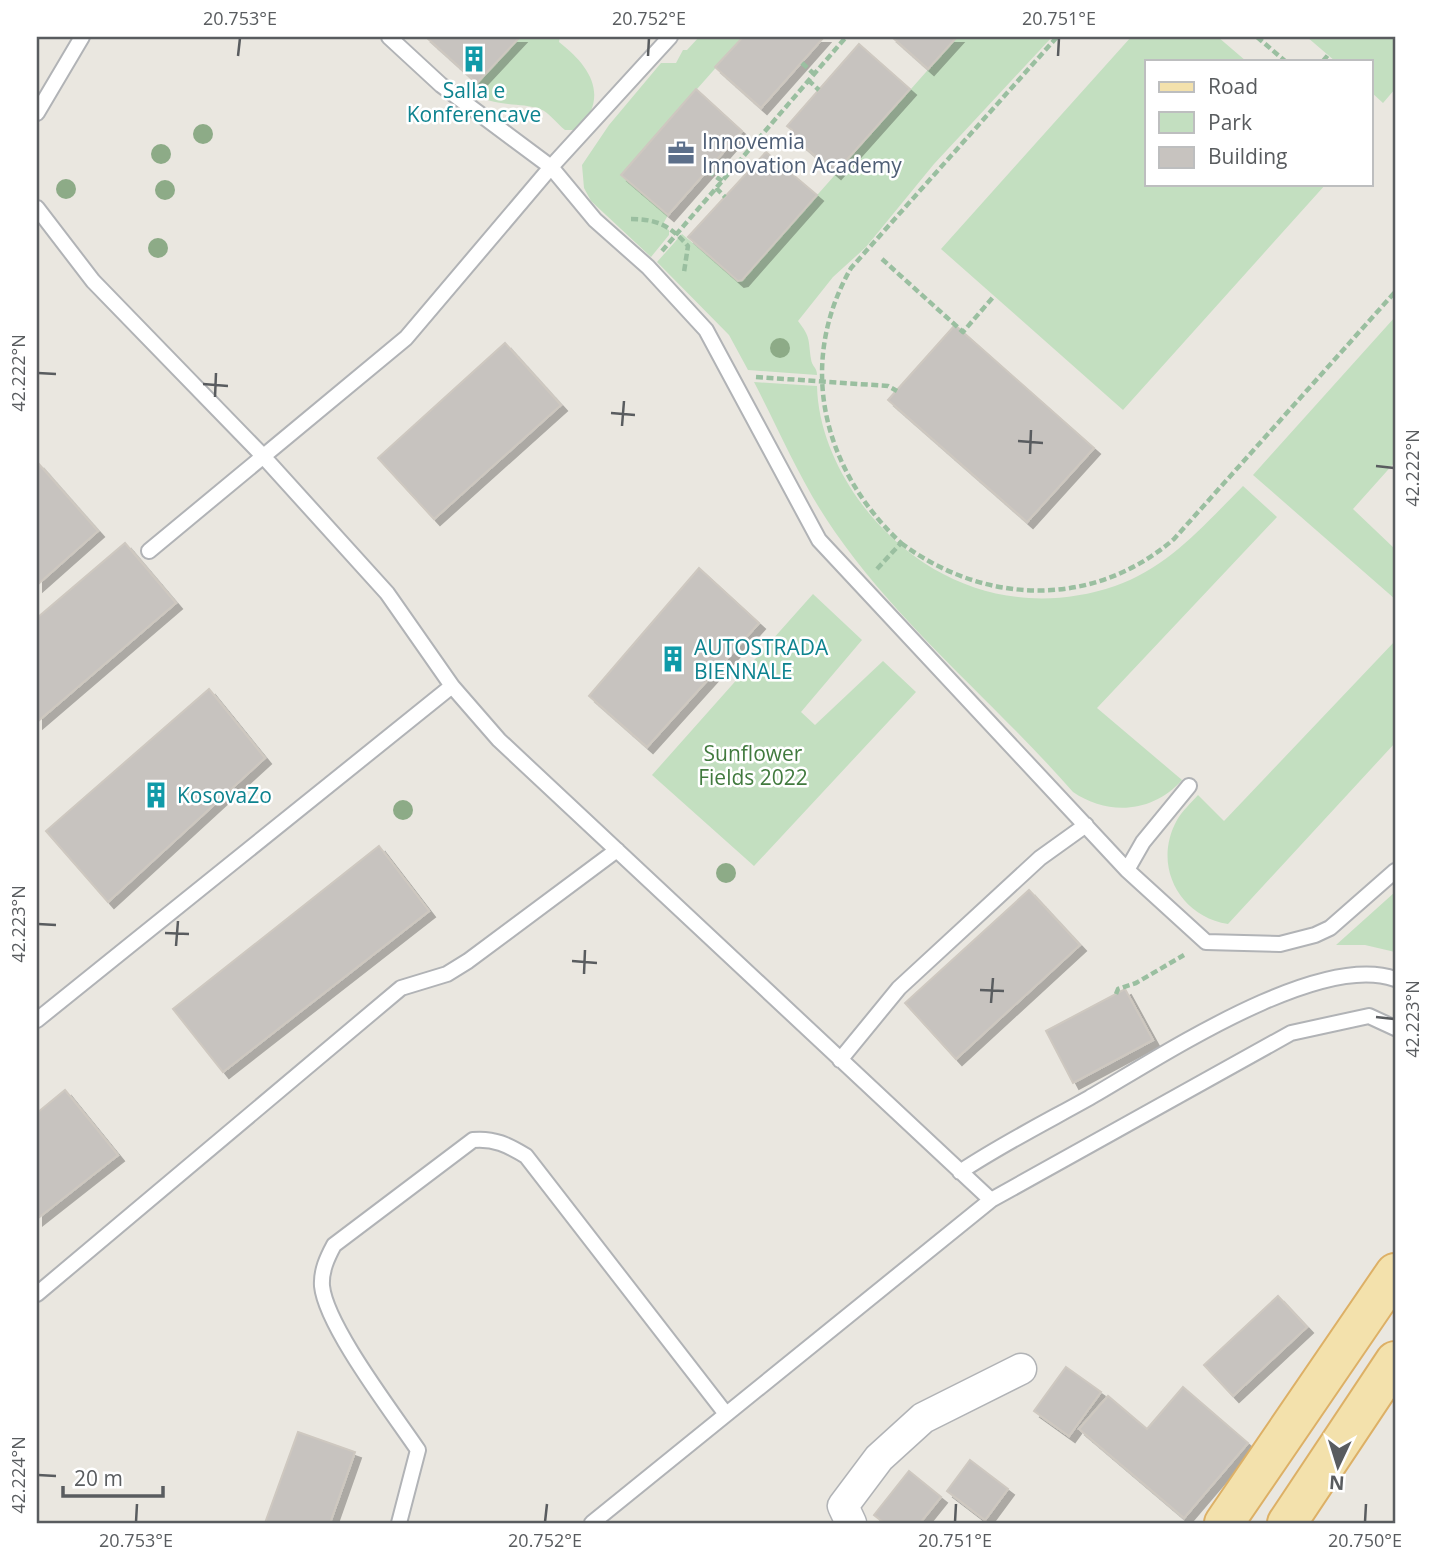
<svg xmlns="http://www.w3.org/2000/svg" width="1432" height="1560" font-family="'Open Sans',sans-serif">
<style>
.green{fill:#c3dfc0}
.building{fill:#c7c3bf;stroke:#cec8c0;stroke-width:2;filter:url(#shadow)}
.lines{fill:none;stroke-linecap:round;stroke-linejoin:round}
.lane-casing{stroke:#b1b3b6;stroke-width:18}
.street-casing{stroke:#b1b3b6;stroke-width:33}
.primary-casing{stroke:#ddb066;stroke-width:42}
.path{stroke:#9abfa0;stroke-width:4.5;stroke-dasharray:7 3.5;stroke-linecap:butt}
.lane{stroke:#fff;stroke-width:14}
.street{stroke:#fff;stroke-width:30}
.primary{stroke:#f3e1ac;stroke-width:38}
.tree{fill:#8dab87}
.ticks{fill:none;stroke:#595c5f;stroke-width:2.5}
.labels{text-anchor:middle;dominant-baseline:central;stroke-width:5;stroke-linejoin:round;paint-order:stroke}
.culture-label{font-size:21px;fill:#0d838f;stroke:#fff;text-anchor:start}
.service-label{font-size:21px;fill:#4e5e75;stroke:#fff;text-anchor:start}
.park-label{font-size:21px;fill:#417a3e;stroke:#fff}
.neatline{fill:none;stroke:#595c5f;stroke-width:2.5}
.ticks-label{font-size:18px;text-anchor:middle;fill:#595c5f}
</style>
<defs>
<filter id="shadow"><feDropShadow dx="6" dy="6" stdDeviation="0" flood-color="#0004"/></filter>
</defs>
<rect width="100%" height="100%" fill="#eae7e0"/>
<path class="green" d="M520,37h40l-1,5c31,24 51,54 19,88h-13c-8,-6 -16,-18 -25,-21 -22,-8 -52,0 -68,-20l1,-9 4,3z
M699,37h44l-122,138 47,40 -6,11 7,4v5l-18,22 -60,-56 -7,-13 -2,-23 27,-40 52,-62h15l7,-13h4z
M957,37h95l-118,127 -68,83 -33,30 -35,44c13,17 10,18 13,38 1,8 6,8 6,16l-69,-5 -19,-35 -72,-73 25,-28 55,46h5z
M1131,37h87l28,24h-99v123h179l-203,226 -182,-161z
M1307,37h88v52l-12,14 -12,-11v-31h-36z
M1395,317v145l-42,47 42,40v50l-142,-124z
M754,382l63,4c1,41 18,80 41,113 60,83 157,121 257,87 53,-18 90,-62 128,-100l34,31 -180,191 85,72c-29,33 -74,36 -109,12 -76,-87 -172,-165 -238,-260 -33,-47 -55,-100 -81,-150z
M813,594l49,46 -61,72 14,13 68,-64 33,31 -162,174 -102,-91z
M1395,641v102l-167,181c-49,-8 -76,-59 -51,-104 5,-9 14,-17 21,-25l26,26z
M1395,892v60l-30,-7h-29z"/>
<path class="building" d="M426,37h94l-43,46z
M426,37h94l-43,46z
M743,37h81l-63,71 -46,-41z
M892,37h65l-29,32z
M859,44l51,45 -75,84 -45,-39 2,-4 -5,-4z
M696,89l46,42 -74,84 -47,-40z
M766,152l51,43 -75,85 -4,1 -50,-44z
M955,325l139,123 -67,74 -139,-122z
M505,343l56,62 -127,114 -56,-61z
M38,463l60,68 -61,54v-120z
M125,543l51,60 -139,119v-104z
M699,568l60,55 -112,124 -58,-51z
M209,689l56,69 -157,144 -62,-71z
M379,846l50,65 -206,161 -50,-63z
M1029,890l51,55 -124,114 -51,-56z
M1125,989l28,51 -80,43 -27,-52z
M65,1090l53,65 -81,64v-106z
M1278,1296l29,31 -74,69 -29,-31z
M1066,1367l35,25 -32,44 -35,-25z
M1183,1387l65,56 -64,75 -105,-89 29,-33 39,33z
M298,1432l57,20 -25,71h-65z
M970,1460l38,29 -23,31 -38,-29z
M909,1471l32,26 -21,26h-36l-10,-8z"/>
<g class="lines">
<g class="lane-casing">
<path id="lane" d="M670,37l-119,130 44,53 53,47 58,63 113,210 308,330 79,72 74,2 35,-9 15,-7 65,-57
M37,113l45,-76
M37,208l56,73 169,174 125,138 65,93 47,54 492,460
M149,551l257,-213 145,-171 -110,-82 -52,-48
M1127,870l16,-28 46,-56
M37,1020l415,-334
M840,1060l59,-72 141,-130 46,-33
M960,1172c42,-28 86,-50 129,-74 68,-39 229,-147 306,-119
M37,1294l364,-306 46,-14 21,-13 149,-111
M399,1523l19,-73c-25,-37 -92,-124 -96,-164 -1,-15 5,-28 12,-41l139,-105c21,-2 35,5 53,16l200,258
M592,1523l399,-323 300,-167 78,-17 26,12"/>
</g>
<g class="street-casing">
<path id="street" d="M851,1523l-8,-17 36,-48 44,-40 98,-49"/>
</g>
<g class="primary-casing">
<path id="primary" d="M1224,1523l171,-250
M1287,1523l108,-162"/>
</g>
<path class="path" d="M1257,37l28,24
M1323,61l5,-6
M802,63l11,10
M808,80l11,10
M708,171l14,10
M716,188l9,9
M631,219c27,0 39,7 57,27l-4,26
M662,251l184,-214
M882,259l81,73 31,-36
M756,377l132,9 9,5
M901,543c83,62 192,66 273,-4l221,-247
M877,569l24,-26c-78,-73 -105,-179 -50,-275l206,-231
M1116,994l2,-5 18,-6 48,-28"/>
<use href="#lane" class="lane"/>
<use href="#street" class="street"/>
<use href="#primary" class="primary"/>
</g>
<g class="tree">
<circle cx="203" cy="134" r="10"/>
<circle cx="161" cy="154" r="10"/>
<circle cx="66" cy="189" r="10"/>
<circle cx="165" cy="190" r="10"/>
<circle cx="158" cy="248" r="10"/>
<circle cx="780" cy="348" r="10"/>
<circle cx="403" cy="810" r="10"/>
<circle cx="726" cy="873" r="10"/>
</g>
<path class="ticks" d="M238,56l2,-18M648,56l1,-18M1058,56l1,-18M38,373l18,1M203,384l25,2M215,397l1,-24M611,413l24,2M622,426l2,-25M1018,441l25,2M1030,454l1,-24M1376,466l18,2M38,924l18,1M165,933l24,1M176,946l2,-25M572,961l25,2M584,974l1,-24M980,990l24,1M991,1003l2,-25M1376,1017l18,2M38,1475l18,1M136,1522l1,-18M545,1522l2,-18M955,1522l1,-18M1365,1522l1,-18"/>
<defs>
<g id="building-bare" transform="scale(2.1)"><path d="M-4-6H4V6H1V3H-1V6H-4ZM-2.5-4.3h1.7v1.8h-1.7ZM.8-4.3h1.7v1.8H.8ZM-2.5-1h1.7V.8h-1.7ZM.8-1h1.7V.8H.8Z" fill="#0f9aa8" stroke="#fff" stroke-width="2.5" paint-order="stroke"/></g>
<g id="office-bare" transform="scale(2.1)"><path d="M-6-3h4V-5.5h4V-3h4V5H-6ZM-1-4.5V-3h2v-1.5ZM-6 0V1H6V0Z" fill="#5c6f8a" stroke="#fff" stroke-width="2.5" paint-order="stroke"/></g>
</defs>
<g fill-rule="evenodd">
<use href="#building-bare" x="474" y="59"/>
<use href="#office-bare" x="681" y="153"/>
<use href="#building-bare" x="673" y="659"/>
<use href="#building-bare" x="156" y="795"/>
</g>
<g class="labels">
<g class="culture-label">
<text x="474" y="90" text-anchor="middle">Salla e<tspan x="474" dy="24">Konferencave</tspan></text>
<text x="694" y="647">AUTOSTRADA<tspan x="694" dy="24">BIENNALE</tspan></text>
<text x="177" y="795">KosovaZo</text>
</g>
<g class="service-label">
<text x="702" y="141">Innovemia<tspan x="702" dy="24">Innovation Academy</tspan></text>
</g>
<g class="park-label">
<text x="753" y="753">Sunflower<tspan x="753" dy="24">Fields 2022</tspan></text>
</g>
</g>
<rect width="1432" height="1560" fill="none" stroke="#ffffff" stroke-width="77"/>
<rect x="1145" y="60" width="228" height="126" fill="#ffffff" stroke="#bdbebf" stroke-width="2"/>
<rect x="1159" y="82" width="35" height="10" fill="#f3e1ac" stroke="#bdbebf" stroke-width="2"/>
<text x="1208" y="94" font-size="21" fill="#595c5f">Road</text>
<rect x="1159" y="112" width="35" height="21" fill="#c3dfc0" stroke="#bdbebf" stroke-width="2"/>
<text x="1208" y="130" font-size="21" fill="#595c5f">Park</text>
<rect x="1159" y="147" width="35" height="21" fill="#c7c3bf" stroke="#bdbebf" stroke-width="2"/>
<text x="1208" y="164" font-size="21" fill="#595c5f">Building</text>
<g transform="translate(1338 1466) rotate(184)" stroke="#ffffff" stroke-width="5" paint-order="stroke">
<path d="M0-5L12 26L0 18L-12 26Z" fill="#595c5f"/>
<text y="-10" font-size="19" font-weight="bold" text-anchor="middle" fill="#595c5f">N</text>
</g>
<path d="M63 1486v10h100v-10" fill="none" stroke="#595c5f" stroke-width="3.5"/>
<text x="74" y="1486" font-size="21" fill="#595c5f" stroke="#ffffff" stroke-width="5" paint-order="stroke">20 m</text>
<rect x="38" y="38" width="1356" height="1484" class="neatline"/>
<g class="ticks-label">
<text x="240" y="25">20.753°E</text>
<text x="649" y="25">20.752°E</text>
<text x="1059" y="25">20.751°E</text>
<text transform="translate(19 373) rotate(-90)" y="6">42.222°N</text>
<text transform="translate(1413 468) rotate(-90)" y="6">42.222°N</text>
<text transform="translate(19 924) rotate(-90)" y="6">42.223°N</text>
<text transform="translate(1413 1019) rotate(-90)" y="6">42.223°N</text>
<text transform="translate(19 1475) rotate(-90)" y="6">42.224°N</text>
<text x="136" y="1547">20.753°E</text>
<text x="545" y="1547">20.752°E</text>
<text x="955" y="1547">20.751°E</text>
<text x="1365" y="1547">20.750°E</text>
</g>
</svg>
